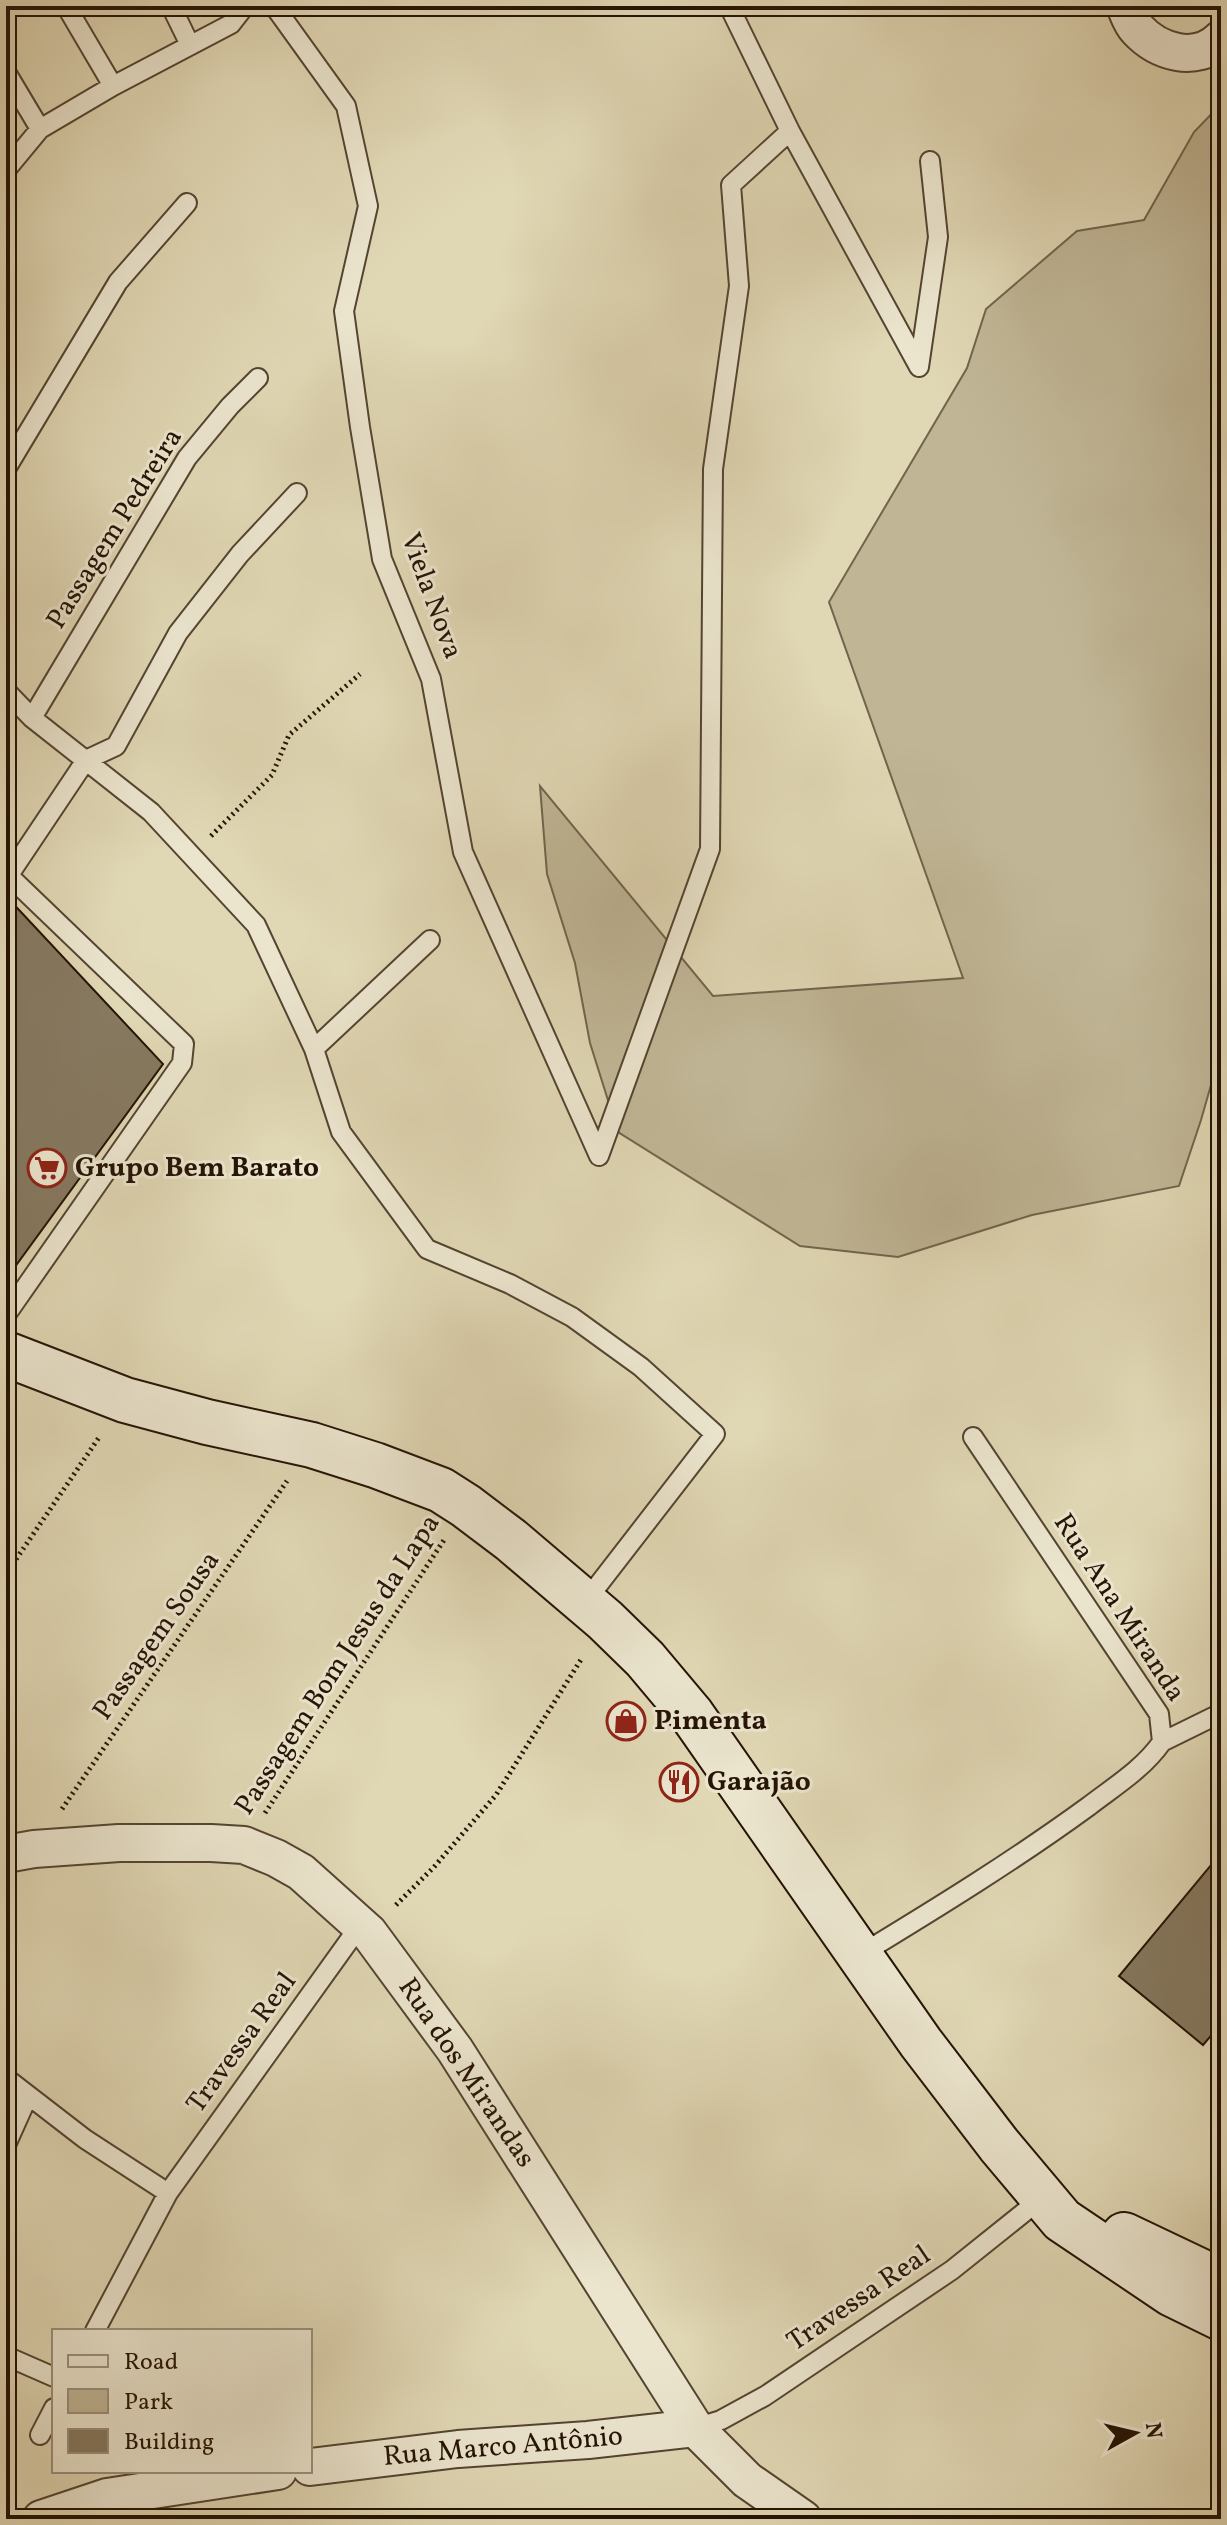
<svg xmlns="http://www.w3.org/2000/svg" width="1227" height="2525" font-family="Vollkorn,serif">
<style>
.green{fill:#c0b696;stroke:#72644e;stroke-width:2}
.building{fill:#867960;stroke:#251305;stroke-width:2}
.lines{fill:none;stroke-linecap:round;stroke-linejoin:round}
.lane-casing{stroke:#544431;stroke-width:22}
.street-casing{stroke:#544431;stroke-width:40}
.secondary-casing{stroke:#251305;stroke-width:48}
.path{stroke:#251305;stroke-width:5;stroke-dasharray:2 4;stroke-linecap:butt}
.lane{stroke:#ebe5ce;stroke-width:18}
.street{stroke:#ebe5ce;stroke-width:36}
.secondary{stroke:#ebe5ce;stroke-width:44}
.labels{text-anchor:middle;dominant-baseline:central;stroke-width:6;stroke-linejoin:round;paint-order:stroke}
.street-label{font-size:28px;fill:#251305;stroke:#ebe5ce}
.poi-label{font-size:28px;font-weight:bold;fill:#251305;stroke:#ebe5ce;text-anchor:start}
</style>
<rect width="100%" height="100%" fill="#e0d7b4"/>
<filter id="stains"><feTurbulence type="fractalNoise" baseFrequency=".0025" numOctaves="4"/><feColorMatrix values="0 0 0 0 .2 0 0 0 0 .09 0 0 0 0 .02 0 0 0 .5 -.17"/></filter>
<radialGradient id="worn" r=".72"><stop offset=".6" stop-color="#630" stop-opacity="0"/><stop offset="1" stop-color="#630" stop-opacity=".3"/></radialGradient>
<path class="green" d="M1221,104v946l-20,70 -22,66 -147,29 -134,42 -98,-11 -182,-114 -28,-89 -15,-80 -28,-89 -7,-88 173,210 250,-18 -134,-376 138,-234 19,-59 91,-78 67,-11 50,-88z"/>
<path class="building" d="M6,896l157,168 -154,211 -3,-3z
M1221,1853v171l-18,21 -84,-69z
M1216,2123h5v84z"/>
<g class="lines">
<g class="lane-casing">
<path id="lane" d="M66,6l47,80
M171,6l19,39
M274,6l72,100 22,100 -24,105 16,116 22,132 49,120 32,173 136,304
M6,72l34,57
M790,131l129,236 19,-130 -8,-76
M6,170l34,-41 73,-43 118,-62 14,-18
M6,469l112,-187 69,-79
M6,691l26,27 119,94 105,113 58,124 27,83 86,117 83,35 62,33 69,50 74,67 -130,168
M32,718l155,-260 43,-52 28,-28
M6,873l178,171 -2,19 -176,252
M9,875l77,-115 30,-14 62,-113 62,-79 57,-61
M314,1049l116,-109
M599,1156l111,-307 3,-380 26,-183 -8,-101 59,-54 -61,-125
M1162,1742l59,-29
M858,1956c79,-48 157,-96 231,-150 26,-20 54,-37 73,-64l-3,-28 -186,-277
M6,2078l79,61 83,54
M6,2145l22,-49
M95,2331l73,-138 193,-269
M6,2356l48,21
M695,2428l26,-8 44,-24 187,-126 90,-72
M40,2435l14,-27"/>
</g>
<g class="street-casing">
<path id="street" d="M1125,6c3,7 6,17 12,23 21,23 59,35 84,10
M6,1854l28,-5 85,-6h92l33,2 32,13 25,14 68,61 86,117 240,378 52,52 56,39
M310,2467l148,-18 130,-9 107,-12
M41,2519l66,-22 171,-26"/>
</g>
<g class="secondary-casing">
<path id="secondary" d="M6,1354l119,46 82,22 105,23 63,20 66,25 25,16 45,34 94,80 40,39 47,56 229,328 78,102 63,75 110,74 49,24
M1124,2235l97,46"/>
</g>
<path class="path" d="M211,836l61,-61 17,-40 71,-61
M6,1574l94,-138
M62,1809l225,-328
M265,1813l179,-273
M396,1905l38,-38 62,-72 86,-137"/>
<use href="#lane" class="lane"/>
<use href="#street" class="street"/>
<use href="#secondary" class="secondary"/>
</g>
<defs>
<g id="supermarket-ring" transform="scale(2)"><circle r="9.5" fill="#ebe5ce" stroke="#8f2418" stroke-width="1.5"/><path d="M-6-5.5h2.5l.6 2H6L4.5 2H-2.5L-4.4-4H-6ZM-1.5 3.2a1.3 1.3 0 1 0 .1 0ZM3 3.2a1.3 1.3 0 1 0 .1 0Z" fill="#8f2418"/></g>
<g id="shop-ring" transform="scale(2)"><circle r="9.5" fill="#ebe5ce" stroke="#8f2418" stroke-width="1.5"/><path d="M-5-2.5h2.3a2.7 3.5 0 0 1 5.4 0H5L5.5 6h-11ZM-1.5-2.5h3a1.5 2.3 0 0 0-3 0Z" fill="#8f2418"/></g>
<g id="restaurant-ring" transform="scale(2)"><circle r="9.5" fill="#ebe5ce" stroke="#8f2418" stroke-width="1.5"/><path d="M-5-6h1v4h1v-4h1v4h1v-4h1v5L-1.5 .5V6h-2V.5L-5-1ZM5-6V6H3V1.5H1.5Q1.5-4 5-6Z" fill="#8f2418"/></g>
</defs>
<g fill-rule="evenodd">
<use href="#supermarket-ring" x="47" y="1168"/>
<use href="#shop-ring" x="626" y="1721"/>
<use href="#restaurant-ring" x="679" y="1782"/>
</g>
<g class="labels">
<g class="street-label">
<text transform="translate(115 529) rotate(-58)">Passagem Pedreira</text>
<text transform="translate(431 596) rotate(70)">Viela Nova</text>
<text transform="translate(1119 1608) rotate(57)">Rua Ana Miranda</text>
<text transform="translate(157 1636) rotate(-55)">Passagem Sousa</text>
<text transform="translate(338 1665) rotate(-57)">Passagem Bom Jesus da Lapa</text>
<text transform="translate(242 2043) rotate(-54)">Travessa Real</text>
<text transform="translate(466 2073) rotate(56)">Rua dos Mirandas</text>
<text transform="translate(859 2299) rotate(-34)">Travessa Real</text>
<text transform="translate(503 2447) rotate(-5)">Rua Marco Antônio</text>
</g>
<g class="poi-label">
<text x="75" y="1168">Grupo Bem Barato</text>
<text x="654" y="1721">Pimenta</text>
<text x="707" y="1782">Garajão</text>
</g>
</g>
<rect width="1227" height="2525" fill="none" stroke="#e0d7b4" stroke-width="32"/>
<rect x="8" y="8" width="1211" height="2509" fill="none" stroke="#251305" stroke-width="4"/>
<rect x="16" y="16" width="1195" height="2493" fill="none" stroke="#251305" stroke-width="2"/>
<rect x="52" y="2329" width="260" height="144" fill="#ebe5ce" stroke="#9c917e" stroke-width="2"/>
<rect x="68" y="2355" width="40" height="12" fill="#ebe5ce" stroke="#9c917e" stroke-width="2"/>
<text x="124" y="2369" font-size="24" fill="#251305">Road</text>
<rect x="68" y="2389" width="40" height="24" fill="#c0b696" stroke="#9c917e" stroke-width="2"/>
<text x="124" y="2409" font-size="24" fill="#251305">Park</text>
<rect x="68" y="2429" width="40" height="24" fill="#867960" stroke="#9c917e" stroke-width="2"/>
<text x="124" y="2449" font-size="24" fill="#251305">Building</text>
<g transform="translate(1135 2433) rotate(82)" stroke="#ebe5ce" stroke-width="6" paint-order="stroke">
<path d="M0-6L14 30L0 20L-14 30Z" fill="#251305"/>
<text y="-12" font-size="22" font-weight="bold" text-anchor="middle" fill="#251305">N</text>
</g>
<rect width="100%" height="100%" filter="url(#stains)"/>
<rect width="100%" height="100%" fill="url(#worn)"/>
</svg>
